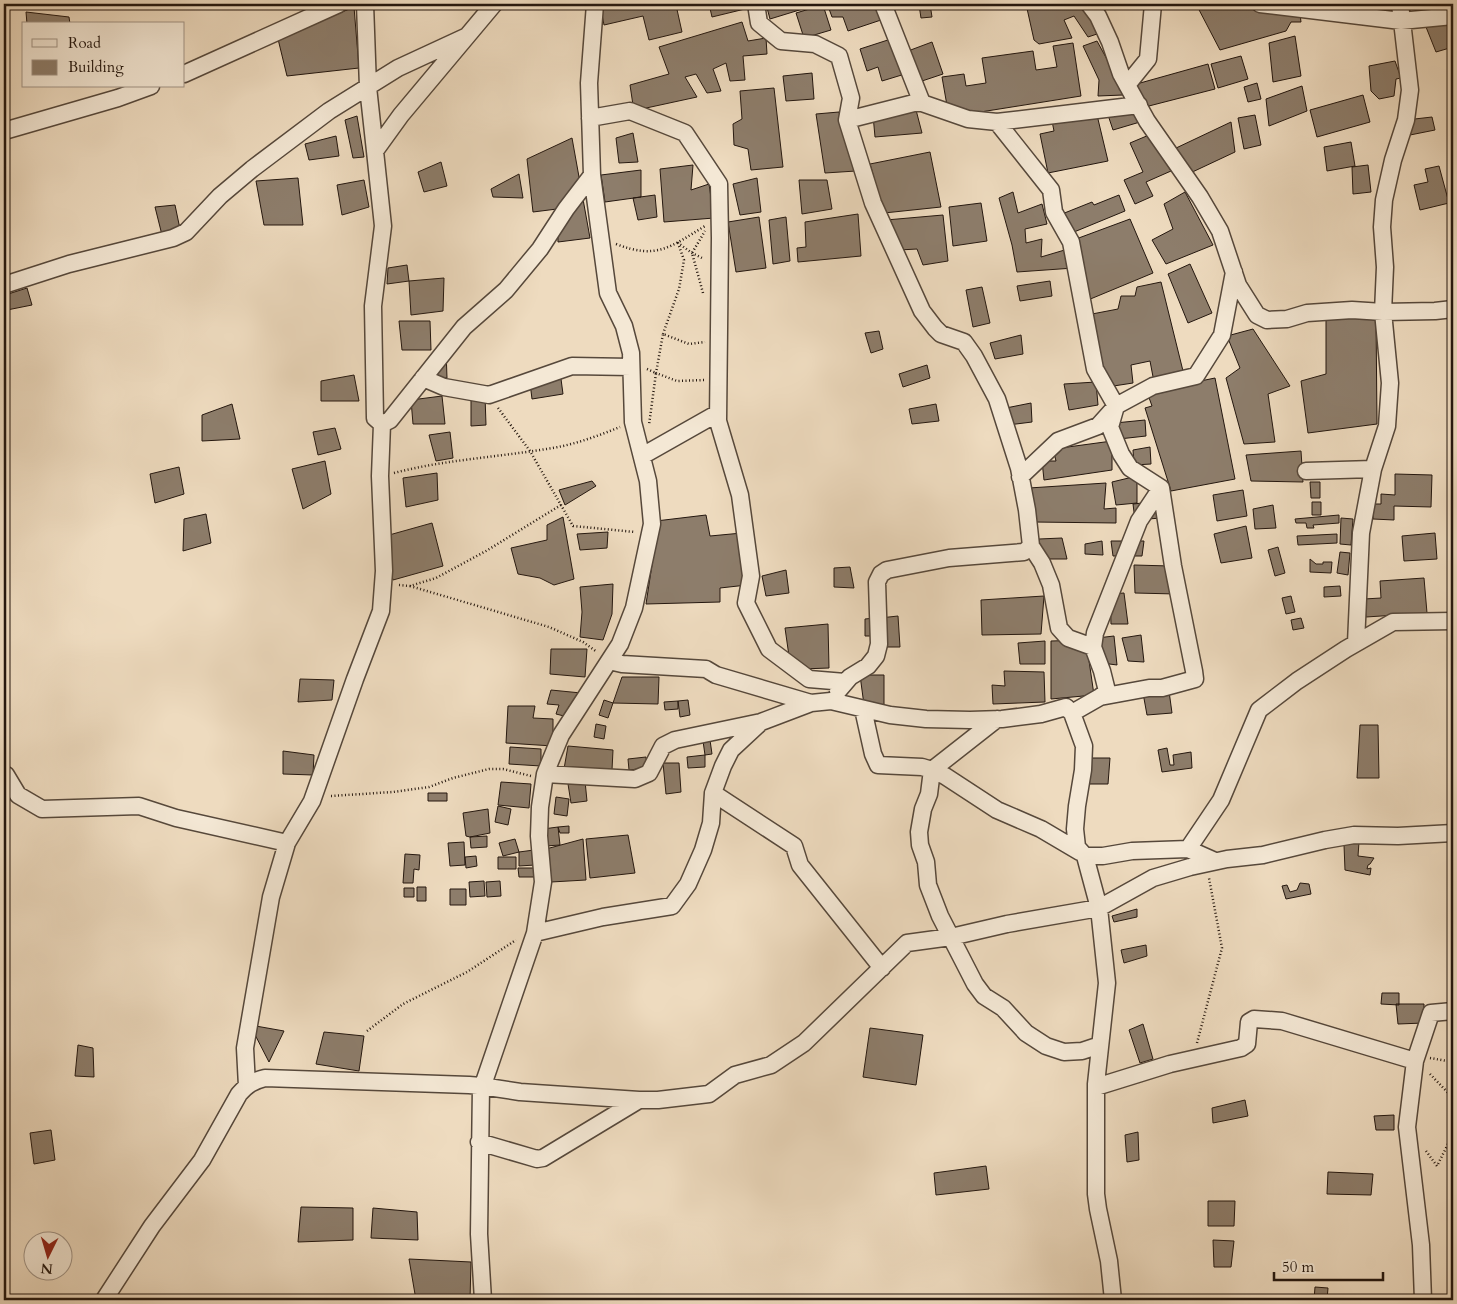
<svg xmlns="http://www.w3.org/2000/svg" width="1457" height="1304" font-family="Cardo,serif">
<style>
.building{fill:#8d7d6b;stroke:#24170f}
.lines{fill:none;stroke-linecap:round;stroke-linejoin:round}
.minor-casing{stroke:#56483b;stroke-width:19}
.path{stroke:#24170f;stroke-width:2.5;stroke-dasharray:1 2.5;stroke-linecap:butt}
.minor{stroke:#f4e8d5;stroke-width:16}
</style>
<rect width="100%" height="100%" fill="#eedbbf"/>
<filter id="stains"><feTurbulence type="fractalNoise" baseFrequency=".004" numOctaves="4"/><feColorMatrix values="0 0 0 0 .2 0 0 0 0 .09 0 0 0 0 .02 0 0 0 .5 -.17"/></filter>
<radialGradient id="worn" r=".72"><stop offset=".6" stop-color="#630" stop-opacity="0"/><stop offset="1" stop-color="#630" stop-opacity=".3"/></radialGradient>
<path class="building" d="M600,4h57l1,5 18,-4 6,27 -33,8 -6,-24 -39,9z
M709,4h39l1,4 -37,9z
M766,4h53l-49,15z
M833,4h43l5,16 -33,11 -5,-14h-11l-4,-11z
M904,4h26l2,13 -11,1 -2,-13 -14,2z
M1026,4h56l18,29 -12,4 -14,-21 -10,4 8,18 -33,6 -5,-4z
M1196,4l104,10 1,8h-10l-5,9 -66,19z
M1353,4h31l-1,6 -30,-1z
M823,5l8,25 -27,8 -8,-25z
M354,7l5,61 -72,8 -9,-37z
M26,12l43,5 1,7h-43z
M742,22l6,19 18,-3 1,16 -24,2 2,24 -15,1 -4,-18 -13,6 8,22 -14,2 -11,-19 -11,3 12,20 -60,13 -4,-5 -3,-20 39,-11 -10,-27z
M1453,22v25l-17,5 -10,-25z
M1295,36l6,40 -28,6 -4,-39z
M894,38l11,36 -23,7 -4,-14 -11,4 -7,-22z
M1097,41l18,33 8,21 -25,1 1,-16 -16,-34z
M932,42l11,32 -24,8 -11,-31z
M1073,43l8,53 -132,21 -7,-40 22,-3 2,12 20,-3 -4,-25 51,-7 3,19 21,-3 -4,-21z
M1241,56l7,23 -30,9 -7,-24z
M1395,61l6,17 -5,1 -2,17 -15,3 -8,-8 -2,-25z
M1208,64l7,25 -70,18 -12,-22z
M812,73l2,26 -28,2 -3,-25z
M1257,83l4,16 -13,3 -4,-15z
M1302,86l5,25 -38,15 -3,-27z
M774,88l9,79 -32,3 -3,-21 -14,-4 -1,-21 9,-5 -2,-28z
M1363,95l7,27 -53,15 -7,-27z
M915,106l7,27 -47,4 -2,-22z
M839,112l17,59 -31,2 -9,-59z
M1134,113l6,9 -27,8 -5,-15z
M1097,115l11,46 -60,12 -8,-39 14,-3 -2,-10z
M1255,115l6,30 -17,4 -6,-31z
M357,116l7,41 -11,1 -8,-38z
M1432,117l3,13 -25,5 -4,-15z
M1231,122l4,30 -49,23 -12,-26z
M1453,124v31l-4,-30z
M633,133l5,29 -19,1 -3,-25z
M1149,135l22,36 -25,11 7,14 -18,8 -11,-24 19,-8 -13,-29z
M336,136l3,20 -30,4 -4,-16z
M572,138l18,100 -32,4 -1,-33 -24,3 -6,-53z
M1351,142l4,24 -28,5 -3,-24z
M930,152l11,55 -57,6 -14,-49z
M441,162l6,24 -23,6 -6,-20z
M693,165l-2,25 18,-6 5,34 -50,4 -4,-53z
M1368,165l3,27 -18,2 -1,-27z
M1439,166l10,37 -29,7 -6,-25 14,-3 -3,-13z
M641,170v27l-36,5 -4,-27z
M519,174l4,24 -30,-1 -2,-8z
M298,178l5,47h-39l-8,-44z
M757,178l4,34 -21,3 -7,-31z
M364,180l5,27 -27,8 -5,-30z
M799,180h28l5,29 -30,5z
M1013,192l5,21 24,-9 5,20 -22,5 1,14 16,-4 -1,18 27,-8 6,19 -57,4 -5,-27 -13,-47z
M1185,192l28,53 -47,19 -14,-24 21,-11 -9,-25z
M655,195l2,22 -19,3 -5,-22z
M1119,195l6,16 -51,21 -12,-18 30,-12 2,3z
M981,203l6,38 -34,5 -4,-39z
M175,205l5,24 -18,6 -7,-28z
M858,214l3,42 -63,6 -1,-14 9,-1 -1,-25z
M943,215l5,46 -25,4 -6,-16 -18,1 -13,-30z
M759,217l7,51 -30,4 -8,-50z
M786,217l4,44 -17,3 -4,-44z
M1130,219l23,54 -65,27 -12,-61z
M1190,264l22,49 -24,10 -20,-49z
M407,265l2,16 -22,3 1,-16z
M444,278l-1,33 -32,4 -2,-34z
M1050,281l2,15 -32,5 -3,-15z
M1161,282l23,93 -30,7 -4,-21 -19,4 2,18 -26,4 -15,-73 26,-5 3,-13h14l2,-9z
M982,287l8,36 -17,4 -7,-37z
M27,288l5,17 -25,5 -2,-15z
M1326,314l50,2 1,108 -69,9 -7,-52 25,-7z
M399,321h31l1,29h-29z
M1253,329l37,57 -22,8 7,48 -31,2 -18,-66 14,-10 -13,-32z
M879,331l4,18 -12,4 -6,-20z
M1021,335l2,19 -28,5 -5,-16z
M446,350l1,28 -15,1z
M927,365l3,13 -27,9 -4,-13z
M354,375l5,26h-38v-20z
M1215,378l20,101 -64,12 -26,-83 7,-2 -5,-14z
M561,379l2,15 -31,5 -2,-16z
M1096,382l2,23 -29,5 -5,-26z
M442,396l3,28h-32l-2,-24z
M485,396l1,29 -15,1v-27z
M1031,403l1,19 -24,3 -2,-17z
M232,404l8,35 -38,2v-26z
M936,404l3,17 -27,3 -3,-15z
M1145,420l1,16 -27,3 -4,-16z
M335,428l6,21 -23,6 -5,-23z
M450,432l3,26 -17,3 -7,-26z
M1112,441v29l-68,10 -2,-19h14l-3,-12z
M1150,447l1,17 -17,1 -1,-15z
M1301,451l2,31 -52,-1 -5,-26z
M325,461l6,33 -28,15 -11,-40z
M179,467l5,27 -29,9 -5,-29z
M437,473l1,27 -32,7 -3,-29z
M1395,474l37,1 -1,32 -37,-1v14l-21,-1v-15h8v-10l14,1z
M1137,476v27l-21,2 -4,-23z
M592,481l4,5 -31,19 -6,-15z
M1310,482h10v16h-9z
M1106,483l-2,26 12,-1v15l-82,-1 -5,-34z
M1243,490l4,26 -30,5 -4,-26z
M1161,501v17l-26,2 -2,-16z
M1312,502h9v13h-9z
M1273,505l3,23 -21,1 -2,-20z
M206,514l5,29 -28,8 1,-32z
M706,515l4,21 32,-3 5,52 -27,3v14l-74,2 7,-46 3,-37z
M1339,515v8l-26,2 1,3h-7l-1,-5h-10l-1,-4z
M563,517l11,62 -20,6 -14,-7 -22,-4 -7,-26 36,-8v-15z
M1341,518l12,1 -2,26 -11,-1z
M432,523l11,43 -50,14 -11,-43z
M1246,526l6,32 -31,5 -7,-29z
M608,532l-1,16 -27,2 -3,-16z
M1435,533l2,26 -33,2 -2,-25z
M1337,534v9l-39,2 -1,-9z
M1062,538l5,21h-28v-20z
M1102,541l1,14 -18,-1v-10z
M1111,541h33l-2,15h-29z
M1278,547l7,26 -10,3 -7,-26z
M1340,552l10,1 -2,22 -11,-2z
M1310,559l6,5h7v-2h9l-1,11 -21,-1z
M1134,565l36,1 6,28 -41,-1z
M850,567l4,21 -20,-1v-19z
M786,570l3,23 -23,3 -4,-20z
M1424,578l3,35 -61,4 -2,-18 17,-1 -1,-17z
M613,584l-1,30 -9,26 -23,-3 2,-25 -2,-25z
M1340,586l1,10 -17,1v-10z
M1124,593l4,31h-17l-1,-30z
M1044,596l-3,38 -59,1 -1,-35z
M1291,596l4,16 -9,2 -4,-16z
M898,616l2,31h-18l-2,-29z
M875,618l1,18h-11v-17z
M1301,618l3,10 -11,2 -2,-10z
M828,624l1,44 -28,1 -12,-13 -4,-28z
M1141,635l3,27 -16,-1 -6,-23z
M1114,636l3,29 -15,-2 -5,-25z
M1086,640l8,55 -43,4v-58z
M1045,641v23h-25l-2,-21z
M551,649h36l-2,28 -35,-3z
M1004,671l40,1 1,30 -52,2 -1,-19 13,1z
M860,675h24v30h-20z
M622,677h37l-1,27 -45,-1z
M300,679l34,1 -2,20 -34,2z
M551,690l30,3 -2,15 -10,-2 -1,11 -12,-3 3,-9 -12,-1z
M1169,691l3,22 -25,2 -4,-22z
M604,700l9,3 -5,15 -9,-3z
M688,700l2,15 -10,2 -2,-16z
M678,701v8l-13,1 -1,-8z
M508,706h27l-2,12 20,1v27l-47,-3z
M596,724l10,2 -2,13 -10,-2z
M1360,725h18l1,53h-22z
M710,740l2,14 -7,1 -2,-14z
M568,746l45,4 -1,20 -48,-1z
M510,747l31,2v17l-32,-2z
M1167,748l3,17h4l-1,-10 18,-3 1,16 -30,4 -4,-22z
M283,751l31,4 -1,20 -30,-1z
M705,755v12l-17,1 -1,-11z
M646,757l1,11 -18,2 -1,-11z
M1084,758h26l-2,26h-22z
M663,763h16l2,29 -15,2z
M585,781l2,20 -16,2 -3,-19z
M501,782l30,2 -2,24 -31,-3z
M428,793h19v8h-19z
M556,797l13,2 -2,17 -13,-2z
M498,806l13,3 -3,16 -13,-3z
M488,809l2,24 -20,4 -4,-1 -3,-23z
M569,826v7h-9l-2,-6z
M558,827l2,18 -15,1 -2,-17z
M628,835l7,38 -45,5 -4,-39z
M487,836v11l-16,1 -1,-11z
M515,839l4,13 -16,4 -4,-13z
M583,839l3,41 -35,2 -5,-33z
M464,842l1,23 -15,1 -2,-23z
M1359,842l-1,14 16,2 -4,6 -2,1 -1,4 4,-1 -1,7 -25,-5 -1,-25z
M534,850l1,15 -16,1v-14z
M405,854l15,1 -1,15 -5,-1 -1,14h-10z
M476,856l1,10 -11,2 -1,-11z
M498,857h18v12h-18z
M518,868h18v9h-17z
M484,881l1,15 -15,1 -1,-15z
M500,881l1,15 -14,1 -1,-15z
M1300,883l9,1 2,10 -25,5 -4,-13 5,-1 3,7 7,-2z
M417,887h9v14h-9z
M404,888h10v9h-10z
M450,889h16v16h-16z
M1137,909v8l-23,5 -2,-6z
M1146,945l1,11 -23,7 -3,-13z
M1382,993h17v12l-18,-1z
M1396,1004h28v19l-26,1z
M1143,1024l10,35 -13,4 -11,-33z
M250,1025l34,6 -15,31z
M870,1028l53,7 -7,50 -53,-8z
M324,1032l40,4 -5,35 -43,-7z
M78,1045l15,3 1,29 -19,-1z
M1245,1100l3,16 -35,7 -1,-15z
M1394,1115v15h-18l-2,-14z
M51,1130l4,30 -21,4 -4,-31z
M1138,1132l1,28 -12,2 -2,-27z
M986,1166l3,23 -53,6 -2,-22z
M1328,1172l45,2 -2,21 -44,-1z
M1208,1201h27l-1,25h-26z
M301,1207l52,1v32l-55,2z
M373,1208l44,4 1,28 -47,-2z
M1213,1240l21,1 -3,26h-17z
M409,1259l62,3 -1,38h-54z
M1315,1287l13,1 -1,12h-13z"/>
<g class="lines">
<g class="minor-casing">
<path id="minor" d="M365,4l3,83 7,64
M756,4l3,19 22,18 34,3 24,12 12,42 -4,22 26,83 49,108 13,17 6,6 23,8 10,14 23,43 22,69 8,42 4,36 11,17 9,22 8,43 9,10 25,9
M883,4l39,99
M1089,4l9,12 12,26 11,32 26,47 53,76 20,34 18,54 19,30 10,5 20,-1 20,-6 45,-3 31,2 52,-1 18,-2
M1260,4l141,17 52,-5
M184,74l155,-70
M1127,85l21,-26 5,-55
M590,118l40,-7 55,22 34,51 1,54 -2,183 22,74 11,81 -5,27 23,46 40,30 36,3
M847,120l67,-17h8l46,16 29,3 142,-17
M997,122l54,68 3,22 17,30 24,127 21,37 -18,20 -40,15 -38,36
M4,131l114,-33 33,-12
M4,285l65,-21 104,-26 13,-6 34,-36 32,-27 77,-58 69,-43 67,-31
M423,378l21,9 45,8 83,-29 59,1
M382,424l-7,-6 -2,-112 10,-80 -8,-75 26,-36 93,-111
M382,424l8,-4 74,-93 42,-37 34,-41 26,-40 26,-34
M642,456l76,-43
M1306,471l67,-2
M1356,643l5,-110 12,-64 14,-43 3,-43 -7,-71 2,-45 -3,-40 2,-27 9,-40 13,-40 4,-30 -10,-86
M609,661l13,3 84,5 10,6 95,28
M838,691l12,-14 18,-11 8,-10 3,-12 -2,-62 4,-8 6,-4 62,-12 75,-6 7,-6
M1100,697l49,-9h13l33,-9 -1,-8 -21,-105 -12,-78
M863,709l10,45 5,11 44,2 10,3 13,6 52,34 44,19 39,23
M1072,713l28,-16 7,-6 -5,-20 -9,-24 2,-14 44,-112 22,-33 -31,-20 -9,-14 -11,-27 6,-21 37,-20 43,-10 26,-41 12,-63
M997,719l-65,51 -3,24 -6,15 -4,23 1,13 6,17 2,23 12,31 35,68 9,12 19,12 23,25 20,13 18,6 18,-1 18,-6
M545,774l90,5 14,-6 14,-27 12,-6 86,-18 50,-19 20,-2 59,14 36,4 44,1 32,-1 39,-5 25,-7 6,6 12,33 -1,24 -6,36 -2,23 2,18 8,9
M4,775h2l12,20 24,14 97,-3 37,12 111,25
M713,793l81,53 6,19 82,103
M1188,849l33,-49 38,-90 38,-29 49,-32 47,-27 60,-1
M535,933l68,-16 69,-11 16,-22 15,-34 8,-27 2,-30 10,-27 8,-16 28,-26
M1415,1061l-8,66 14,118 2,55
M247,1086l-2,-38 26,-151 16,-54 25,-42 43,-122 26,-68 3,-40 -4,-95 2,-52
M1096,1087l74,-23 71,-16 6,-4 2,-22 5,-3 28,2 133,40 16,-48 22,-2
M479,1142l58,17 6,-1 96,-58
M104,1300l48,-74 50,-66 37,-66c8,-9 14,-13 26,-16l204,7 12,1 3,-4 51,-149 8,-51 -4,-46 1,-29 5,-33 16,-39 59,-91 14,-36 18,-84 -4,-43 -15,-59 -2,-69 -7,-27 -16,-33 -16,-118 -3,-92 6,-79
M483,1300l-4,-66 2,-148 39,6 119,8h19l51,-6 26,-19 36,-10 33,-22 103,-100 44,-6 56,-13 92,-16 54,-30 37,-11 37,-8 36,-4 62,-15 29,-5 44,1 55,-3
M1113,1300l-4,-39 -11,-52 -2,-15v-110l11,-101 -8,-75 -14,-52h18l29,-5 56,-2 27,12"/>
</g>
<path class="path" d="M616,244c41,16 54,3 89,-18
M703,293l-11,-40 13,-22
M663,334l16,-45 5,-29 -6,-17 14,10 12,6
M647,369l9,4 -7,52
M704,380l-27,1 -21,-8 7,-39 26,10 16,-2
M498,408l32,43 43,75 62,6
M394,473c53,-14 109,-16 164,-26 21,-4 42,-12 62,-20
M399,585l11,1 26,-8 50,-27 75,-46
M410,586l139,41 34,15 14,10
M331,796l62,-4 36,-5 24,-9 36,-9h14l28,7
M367,1031l36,-27 64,-32 49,-32
M1197,1043l25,-95 -13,-70
M1430,1058l23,4
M1430,1074l23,24
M1426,1151l11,15 16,-32"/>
<use href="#minor" class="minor"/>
</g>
<rect width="1457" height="1304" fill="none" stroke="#eedbbf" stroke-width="20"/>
<rect x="5" y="5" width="1447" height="1294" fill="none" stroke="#24170f" stroke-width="2.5"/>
<rect x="10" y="10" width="1437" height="1284" fill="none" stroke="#24170f"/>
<rect x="22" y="22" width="162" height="65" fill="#f4e8d5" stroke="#a19486"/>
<rect x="32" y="39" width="25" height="8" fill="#f4e8d5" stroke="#a19486"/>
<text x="68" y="48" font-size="15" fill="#24170f">Road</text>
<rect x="32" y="60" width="25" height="15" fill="#8d7d6b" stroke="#a19486"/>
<text x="68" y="72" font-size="15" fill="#24170f">Building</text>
<g transform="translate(48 1256) rotate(185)"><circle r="24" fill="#f4e8d5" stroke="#a19486"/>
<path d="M0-4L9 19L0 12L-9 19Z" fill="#8f2418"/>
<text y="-8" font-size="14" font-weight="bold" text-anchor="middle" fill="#24170f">N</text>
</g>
<path d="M1274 1272v8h109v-8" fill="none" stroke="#24170f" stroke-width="2.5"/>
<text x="1282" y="1272" font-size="15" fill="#24170f" stroke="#f4e8d5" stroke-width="4" paint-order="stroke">50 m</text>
<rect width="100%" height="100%" filter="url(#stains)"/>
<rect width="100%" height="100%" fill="url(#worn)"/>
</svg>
